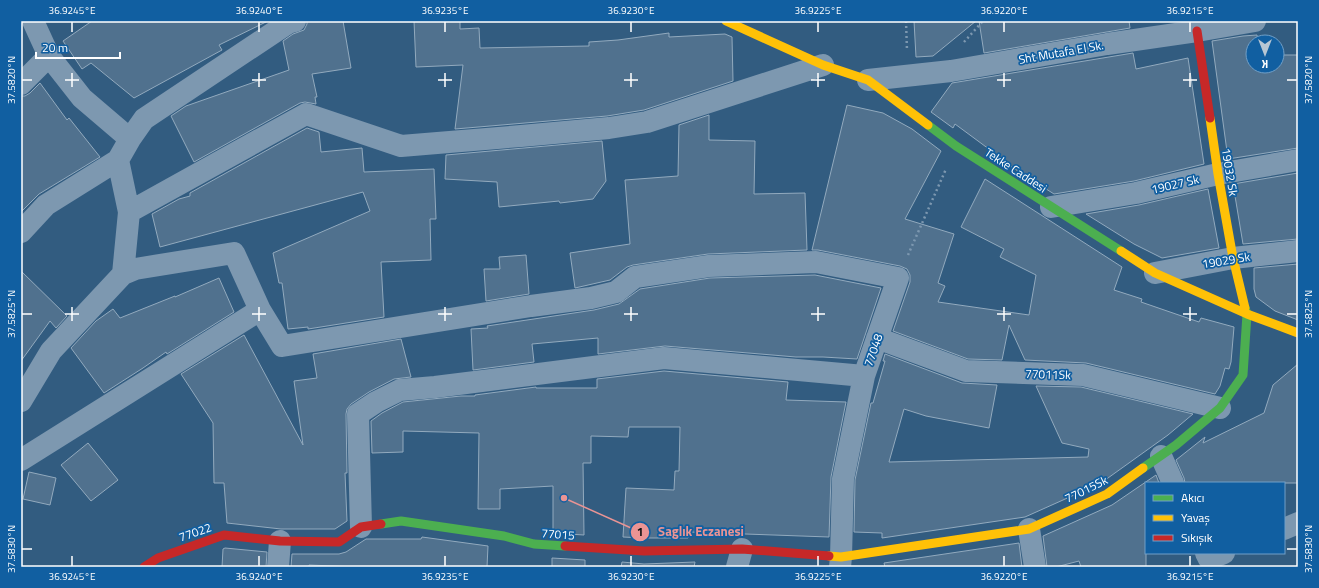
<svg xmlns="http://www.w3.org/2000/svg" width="1319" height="588" font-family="'Titillium Web',sans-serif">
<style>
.building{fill:#50718e;stroke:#92aabe}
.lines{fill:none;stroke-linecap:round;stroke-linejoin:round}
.path{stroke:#7d98b0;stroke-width:2.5;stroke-dasharray:2 3;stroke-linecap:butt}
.street{stroke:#7d98b0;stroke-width:22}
.fast{stroke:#4caf50;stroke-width:9}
.slow{stroke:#ffc107;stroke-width:9}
.jam{stroke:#c62828;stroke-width:9}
.ticks{fill:none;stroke:#fff;stroke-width:1.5}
.labels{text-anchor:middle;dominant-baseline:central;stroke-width:3.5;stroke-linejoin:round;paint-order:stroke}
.street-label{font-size:12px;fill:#fff;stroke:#115fa1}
.leader{fill:none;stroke:#ea9494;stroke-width:1.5}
.callout-dot{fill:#ea9494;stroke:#115fa1;stroke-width:1.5}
.mark-label{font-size:12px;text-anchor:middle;font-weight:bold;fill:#111}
.callout-label{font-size:13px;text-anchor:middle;font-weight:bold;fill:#ea9494;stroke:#115fa1;stroke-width:3.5;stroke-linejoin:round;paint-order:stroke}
.neatline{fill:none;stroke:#fff;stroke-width:1.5}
.ticks-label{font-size:10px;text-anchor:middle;fill:#fff}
</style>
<rect width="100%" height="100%" fill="#325c80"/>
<path class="building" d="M92,21h176l-49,24 3,5 -88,48 -43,-35 -9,6 -19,-28z
M307,21h36l8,47 -39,6 5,23h-2l1,7 -11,-2 -5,1 -106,59 -23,-46 15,-10 103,-36 -6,-29 10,-7 11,-4 3,-6z
M414,21h46v8l19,-1 1,20 109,-2v-4l29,-2 51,-7v4l56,-3 7,3 1,44 -89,29 -37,6 -152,13 8,-64 -47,2z
M914,21h62l-43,35 -17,1z
M979,21h150l1,7 -146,25z
M1257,35l1,7h-5v24h24v-11h21v93l-70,11 -16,-118 31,-5z
M1133,53l3,16 52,-11 16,106 -70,17 -80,13 -58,-37 1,-2 -42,-31 -2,4 -22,-16 21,-29z
M40,83l27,37 2,-2 31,39 -61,37 -18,18v-116h4l5,-3z
M847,105l36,8 29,16 29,22 -36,68 49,15 -16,49 7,3 -7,16 91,13 7,-40 -36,-18 4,-8 -43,-22 24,-48 137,88 -8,23 28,9 -1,3 58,20 2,-4 33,9 -3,35 -2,7 -4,-1 -5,18 -5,8 -129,-31 -61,-3 -16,-35 -7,35 -34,-1 -75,-28 17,-49v-7l-3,-6 -7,-3 -82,-16h-6z
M709,115v25l46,1 -1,53 51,-1 2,57 -99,4 -75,11 -6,2 -17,13 -35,8 -5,-35 60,-9 -5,-64 53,-4 1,-51z
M307,128l12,4 2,20 41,-4 2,24 70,-3 2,50h-6l1,41 -50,2 3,55 -76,12v-2l-20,2 -6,-46h-3l-6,-30 97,-42 -7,-19 -203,55 -8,-33 27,-15 11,-3v-3z
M602,141l4,40 -13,18 -33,4 -1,-2 -60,6 -2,-25 -52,-3 1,-24z
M1298,173v66l-55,5 -10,-60z
M1208,189l11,59 -57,10 -28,-14 -48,-30 53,-9z
M526,255l3,39 -43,7 -2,-32h16l-1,-12z
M1298,264v56l-23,-9 -19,-14 -2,-8v-21z
M21,271l46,45 -11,12 -6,-7 -29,40z
M815,275l66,13 -24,71 -34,-2h-27l-131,-11 -67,8v-16l-66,6 2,18 -61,8 -2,-41 17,-1 -1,-2 107,-16 25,-6 21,-15 70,-11z
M219,278l15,34 -67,42 -1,-2 -23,16 -39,25 -33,-45 25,-27 17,-12 7,9 55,-22v1z
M244,335l59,110 -9,-64 23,-3 -4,-24 88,-15 10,38 -17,2 -25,13 -18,12 -4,5 -1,5 1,59h-2l2,48 -12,8h-54l-54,-6 -3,-40h-10l-1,-60 -32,-49z
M885,354l77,29 35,2 -8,43 -63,-12 -22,-7 -15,53 199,-5 1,-8 -27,-6 -26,-57 45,1 112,27 -25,21 -67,48 -76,34 -143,21v-5l-28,-1 1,-52 16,-77h2l12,-42h-2z
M1298,364v119h-113l-1,-5 -8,-18 29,-23 -2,6 61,-30 9,-28z
M664,371l124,11 -2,18 60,2 -15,75 -2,60 -140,-5 -1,6h-44l-21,-1 3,-49 48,2 1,-19h4l1,-44h-51l-1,10 -37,-1v27h-8l1,72 -31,-2v-47l-53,3v20h-22l1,-76 -76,-2v21l-31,1 -1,-32 11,-8 21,-11 58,-6h14v-1l61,-8v1h61v-9z
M88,443l30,37 -27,21 -30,-36z
M29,472l27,6 -6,27 -27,-6z
M1156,475l3,8h-13v84h-65l-2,-6 -23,6h-9l-4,-31 69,-31z
M422,537l66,9 -1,21h-130l-48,-2v2h-18l1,-13h47l7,-2 20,-13h55z
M1019,543l3,24h-137l-1,-4z
M225,548l42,4 -1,15h-44l1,-18z
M552,558l33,2v7h-33z
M622,562l22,2 51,-2 -1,5h-73z"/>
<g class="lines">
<path class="path" d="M906,21l1,30
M964,42l19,-21
M908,255l38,-86"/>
<path class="street" d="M33,21l16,35 33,42 48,41
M868,80l83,-9 156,-27 90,-13 58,-10
M21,84l28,-28
M118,160l11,52 -6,62
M1051,207l85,-14 82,-19 80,-14
M129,212l177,-98 95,32 120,-10 88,-8 38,-6 176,-57
M21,232l25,-27 72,-45 12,-21 14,-20 144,-96 7,-2
M1155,273l78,-15 65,-7
M877,338l89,33 117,4 137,33
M21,401l30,-50 72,-77 12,-5 99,-16 26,57 22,36 249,-40 60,-8 25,-6 19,-15 74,-11 107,-4 82,16 -34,98 -21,103 -2,78 -1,10
M1161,456l12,27
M21,460l239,-150
M361,527l-3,-113 18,-12 24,-12 35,-3 229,-29 200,18
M1029,529l6,38
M1284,529l14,-6
M1206,553l3,6 15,-6
M278,567l2,-26
M737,567l5,-18"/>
<path class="fast" d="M928,125l28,21 165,105
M1143,468l33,-23 44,-37 23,-33 4,-61 -2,-6
M381,524l20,-3 103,15 30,8 31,2"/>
<path class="slow" d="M726,21l97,44 45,15 60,45
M1210,118l8,56 15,84 12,50
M1121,251l34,22 92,41 51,19
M829,556l12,1 188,-28 78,-35 36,-26"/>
<path class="jam" d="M1197,31l13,87
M565,546l79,5 98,-2 87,7
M144,567l14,-9 66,-23 56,6 59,1 22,-15 20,-3"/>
</g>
<path class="ticks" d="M72,22v10M259,22v10M445,22v10M631,22v10M818,22v10M1004,22v10M1190,22v10M72,73v14M259,73v14M445,73v14M631,73v14M818,73v14M1004,73v14M1190,73v14M22,80h10M65,80h14M252,80h14M438,80h14M624,80h14M811,80h14M997,80h14M1183,80h14M1287,80h10M72,307v14M259,307v14M445,307v14M631,307v14M818,307v14M1004,307v14M1190,307v14M22,314h10M65,314h14M252,314h14M438,314h14M624,314h14M811,314h14M997,314h14M1183,314h14M1287,314h10M22,549h10M1287,549h10M72,556v10M259,556v10M445,556v10M631,556v10M818,556v10M1004,556v10M1190,556v10"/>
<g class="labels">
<g class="street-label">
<text transform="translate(1061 52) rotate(-10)">Sht Mutafa El Sk.</text>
<text transform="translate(1016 170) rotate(33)">Tekke Caddesi</text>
<text transform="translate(1230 172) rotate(81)">19032 Sk</text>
<text transform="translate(1175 184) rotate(-13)">19027 Sk</text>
<text transform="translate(1226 260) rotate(-9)">19029 Sk</text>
<text transform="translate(873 350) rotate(-71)">77048</text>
<text transform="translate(1048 374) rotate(2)">77011Sk</text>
<text transform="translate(1086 489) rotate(-26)">77015Sk</text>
<text transform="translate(195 532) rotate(-19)">77022</text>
<text transform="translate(558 534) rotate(4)">77015</text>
</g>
</g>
<path class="leader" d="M564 498L640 532"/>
<g class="callout-dot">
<circle cx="564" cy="498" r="4"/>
<circle cx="640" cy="532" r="10"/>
</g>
<g class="mark-label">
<text x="640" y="536">1</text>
</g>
<g class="callout-label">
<text x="701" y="536">Saglık Eczanesi</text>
</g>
<rect width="1319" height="588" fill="none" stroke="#115fa1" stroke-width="44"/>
<rect x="1145" y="482" width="140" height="72" fill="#115fa1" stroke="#709fc7"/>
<rect x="1153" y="495" width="20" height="6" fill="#4caf50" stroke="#709fc7"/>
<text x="1181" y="502" font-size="12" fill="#ffffff">Akıcı</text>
<rect x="1153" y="515" width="20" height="6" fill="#ffc107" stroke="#709fc7"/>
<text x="1181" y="522" font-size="12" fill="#ffffff">Yavaş</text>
<rect x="1153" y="535" width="20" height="6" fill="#c62828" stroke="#709fc7"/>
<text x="1181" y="542" font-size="12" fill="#ffffff">Sıkışık</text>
<g transform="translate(1265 54) rotate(180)"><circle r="19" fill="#115fa1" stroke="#709fc7"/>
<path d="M0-3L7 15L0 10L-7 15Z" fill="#b7c6d3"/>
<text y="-6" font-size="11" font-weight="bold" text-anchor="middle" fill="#ffffff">K</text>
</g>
<path d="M36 52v6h84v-6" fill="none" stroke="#ffffff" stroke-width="2"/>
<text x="42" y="52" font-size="12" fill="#ffffff" stroke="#115fa1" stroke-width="3" paint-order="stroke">20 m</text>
<rect x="22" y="22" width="1275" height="544" class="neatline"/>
<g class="ticks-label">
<text x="72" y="14">36.9245°E</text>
<text x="259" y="14">36.9240°E</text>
<text x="445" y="14">36.9235°E</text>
<text x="631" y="14">36.9230°E</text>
<text x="818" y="14">36.9225°E</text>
<text x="1004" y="14">36.9220°E</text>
<text x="1190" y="14">36.9215°E</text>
<text transform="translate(1308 80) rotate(-90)" y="4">37.5820°N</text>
<text transform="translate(11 80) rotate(-90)" y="4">37.5820°N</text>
<text transform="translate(1308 314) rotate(-90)" y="4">37.5825°N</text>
<text transform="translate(11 314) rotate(-90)" y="4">37.5825°N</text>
<text transform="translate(1308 549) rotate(-90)" y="4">37.5830°N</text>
<text transform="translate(11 549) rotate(-90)" y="4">37.5830°N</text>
<text x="72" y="580">36.9245°E</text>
<text x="259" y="580">36.9240°E</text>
<text x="445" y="580">36.9235°E</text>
<text x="631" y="580">36.9230°E</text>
<text x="818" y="580">36.9225°E</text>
<text x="1004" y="580">36.9220°E</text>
<text x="1190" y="580">36.9215°E</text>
</g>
</svg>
